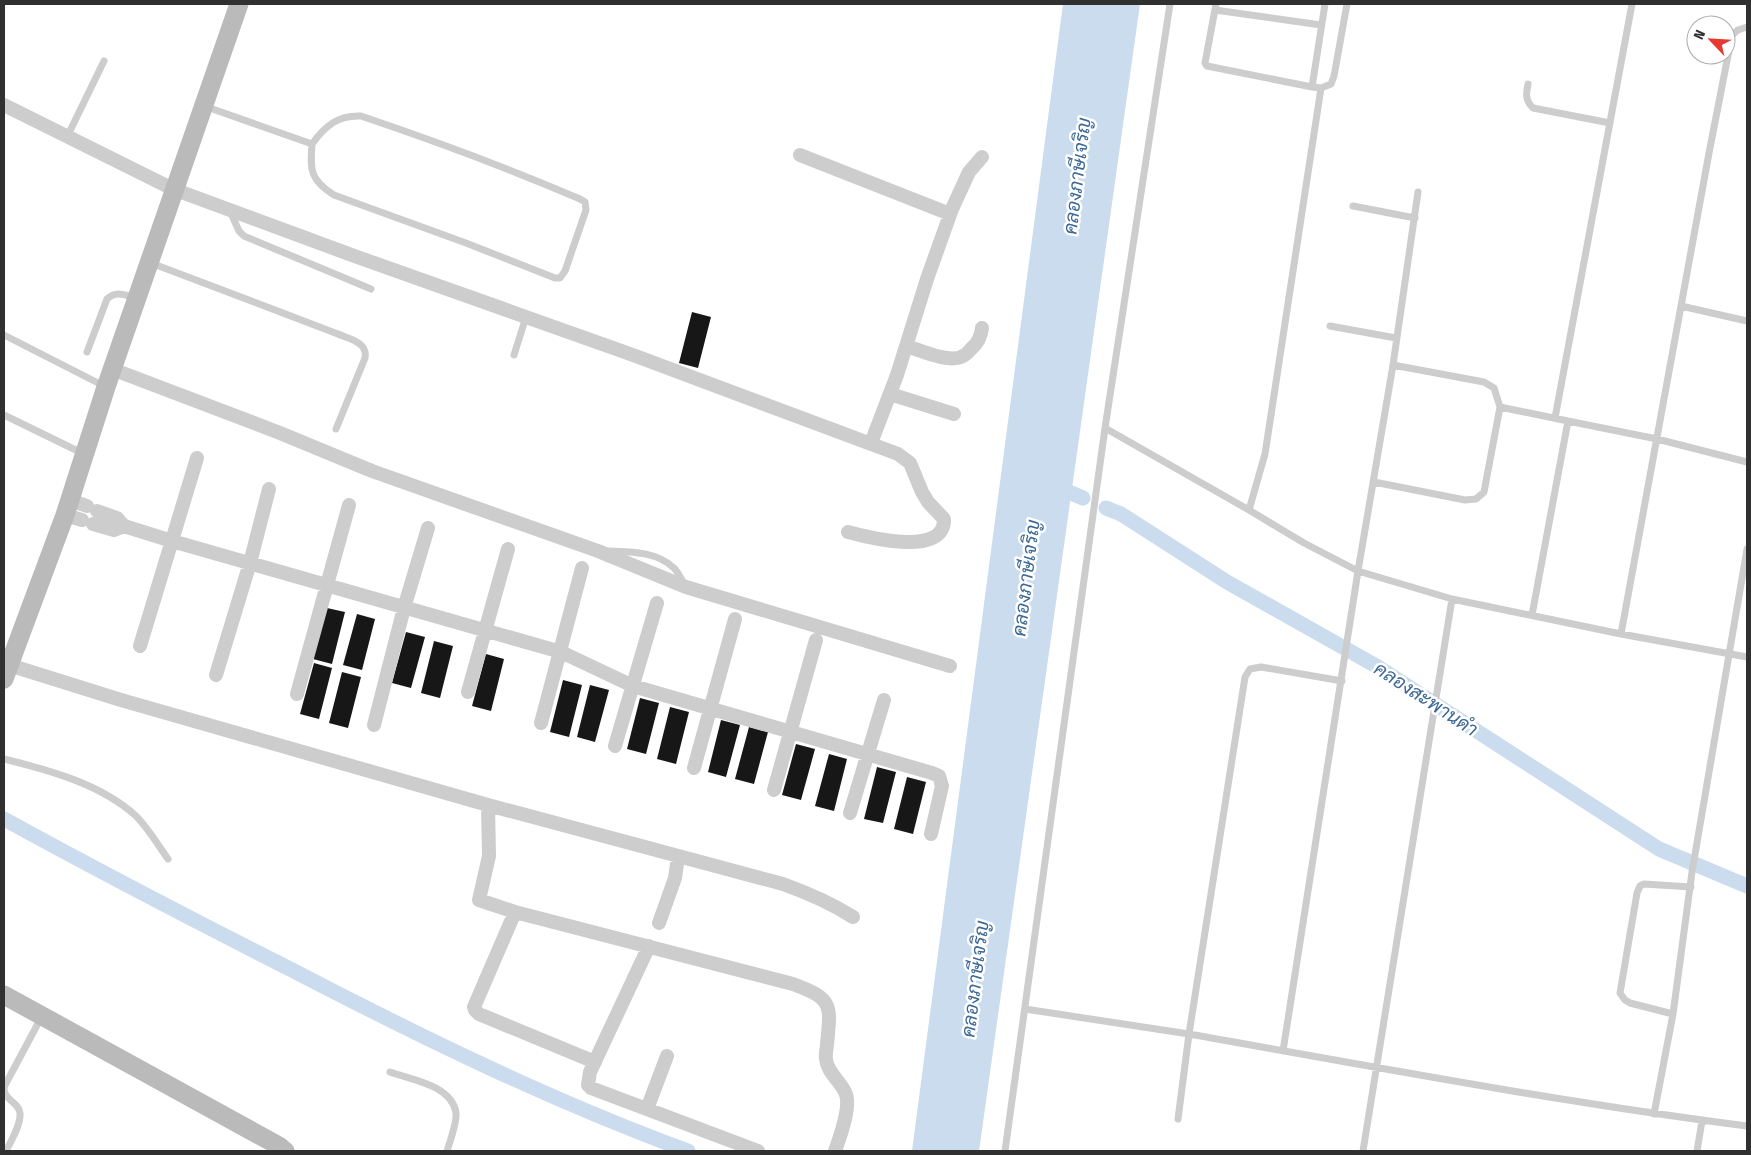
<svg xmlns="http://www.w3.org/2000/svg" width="1751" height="1155" font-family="'Fira Sans Condensed',Sarabun,sans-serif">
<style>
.water{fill:#cadced}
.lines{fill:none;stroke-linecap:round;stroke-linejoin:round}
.canal{stroke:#cadced;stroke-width:15}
.building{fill:#171717}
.lane{stroke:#cdcdcd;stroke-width:7}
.street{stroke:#cdcdcd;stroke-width:14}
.secondary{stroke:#bababa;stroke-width:19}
.labels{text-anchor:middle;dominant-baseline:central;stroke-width:5;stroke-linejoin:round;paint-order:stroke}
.water-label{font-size:19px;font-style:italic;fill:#3c6894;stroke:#fff}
</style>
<rect width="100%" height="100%" fill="#fff"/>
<path class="water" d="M1063,4h77l-161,1147h-67z"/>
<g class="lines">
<path class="canal" d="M1052,485l31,13
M1106,508l15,6 106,68 151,85 281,182 88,37
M4,819c95,52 191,102 288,151 129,67 260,131 396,181"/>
</g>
<path class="building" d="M692,312l19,5 -13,51 -19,-5z
M327,608l18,4 -13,52 -19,-5z
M357,614l18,5 -13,51 -19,-5z
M406,632l19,5 -14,51 -19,-5z
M434,641l19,5 -13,52 -19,-5z
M486,654l18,5 -13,52 -19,-5z
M314,663l18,5 -13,51 -19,-5z
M342,672l19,5 -13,51 -19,-5z
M563,680l19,5 -13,52 -19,-5z
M590,685l19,5 -14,52 -18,-5z
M640,698l19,5 -13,51 -19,-5z
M670,707l19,5 -13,52 -19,-5z
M721,720l19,5 -14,52 -18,-5z
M749,727l19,5 -14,52 -19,-5z
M796,744l19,5 -14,51 -19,-5z
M829,754l18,5 -13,52 -19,-5z
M877,767l19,5 -13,51 -19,-4z
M907,777l19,5 -13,52 -19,-5z"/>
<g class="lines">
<path class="lane" d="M1216,4l-11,59 2,3 105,21
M1325,4l-13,83 9,1 10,-4 3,-8 13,-72
M1215,10l106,15
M1528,84c-2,10 -3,16 5,24l77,15
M1321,88l-56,366 -16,56 55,33 54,28 94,28 169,35 126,23
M204,106l108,38c-2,26 -2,36 22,51l132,48 89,35h5l5,-7 21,-61 -1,-8 -5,-3c-72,-31 -145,-58 -219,-83 -23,-1 -36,10 -49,28
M67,137l37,-76
M1353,206l62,12
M230,211l9,20 5,5 127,53
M151,263l187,71c11,5 30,8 27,24l-29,71
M1681,306l66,15
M1330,326l66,12
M4,335l102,52
M87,352l20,-53c9,-9 18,-4 29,-1
M514,355l12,-38
M1500,407l68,14
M4,415l80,39
M1555,418l77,-414
M1105,428l144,82
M1374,482l91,18 11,-1 8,-7 16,-85 -6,-19 -10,-6 -91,-17
M608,551c22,1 48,0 66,17 4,4 7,11 11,17
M1532,615l36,-194 89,18 90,23
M1621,634l88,-481 23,-118 6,-5 9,-3
M1342,681l-81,-14 -11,2 -5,8 -56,357c186,33 371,68 558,92
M4,759c45,11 97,25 132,57 12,12 22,29 32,43
M1025,1009l164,25 -11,85
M1673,1014l-43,-11 -5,-3 -5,-7 17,-100 3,-7 4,-2 47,3
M1283,1051l75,-480 35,-206 25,-173
M390,1072c22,8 62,13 66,41 1,9 -6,29 -9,38
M1654,1114l19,-100 19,-142 55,-323
M6,1151c5,-10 15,-26 14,-38 -1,-11 -17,-13 -16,-26l38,-71
M1005,1151l100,-723 65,-424
M1363,1151l89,-552
M1697,1151l5,-30"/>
<path class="street" d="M4,105l169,84 187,69 273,97 265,99 12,9 12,29 6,10 16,17c1,38 -74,19 -96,13
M800,155l150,59
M906,346c14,4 43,18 57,10 3,-1 6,-5 9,-8 6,-5 9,-12 10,-20
M112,369l168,64 92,38 226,80 88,36 264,79
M890,394l64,20
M871,443l26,-68 30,-96 25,-70 17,-37 13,-15
M70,500l17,6
M97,511l20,7 7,8 48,15 389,111 72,34 299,87 7,3 3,10 -11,48
M65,515l17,5
M93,524l21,6 10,-4
M140,646l57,-188
M9,665l112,35 367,105 295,79c25,9 48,19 70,33
M216,675l34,-112 19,-74
M468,692l40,-143
M297,694l52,-189
M541,723l41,-155
M374,725l30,-117 24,-80
M615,746l42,-143
M694,768l41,-149
M774,790l42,-150
M488,805l1,51 -10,44 36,12 278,72c40,15 38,20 34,60 0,5 -2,10 -1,15 1,13 14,22 19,33 7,13 -5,45 -10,59
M850,813l34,-113
M515,912l-41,95 1,3 4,4 116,48
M659,923l16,-45 3,-21
M649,946l-59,126 -2,13 3,3 167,63
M647,1109l20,-53"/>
<path class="secondary" d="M4,679l61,-164 41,-128 133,-383
M4,995l275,151 6,5"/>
</g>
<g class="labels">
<g class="water-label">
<text transform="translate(1077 176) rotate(-83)">คลองภาษีเจริญ</text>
<text transform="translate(1026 578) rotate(-83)">คลองภาษีเจริญ</text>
<text transform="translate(1426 699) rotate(33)">คลองสะพานดำ</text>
<text transform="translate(975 979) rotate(-83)">คลองภาษีเจริญ</text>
</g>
</g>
<rect width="1751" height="1155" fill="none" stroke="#303030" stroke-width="10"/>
<g transform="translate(1711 40) rotate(295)"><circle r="24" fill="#ffffff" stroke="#acacac"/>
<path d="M0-4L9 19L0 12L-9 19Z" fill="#e83831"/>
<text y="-8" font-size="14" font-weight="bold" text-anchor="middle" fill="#303030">N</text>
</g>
</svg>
